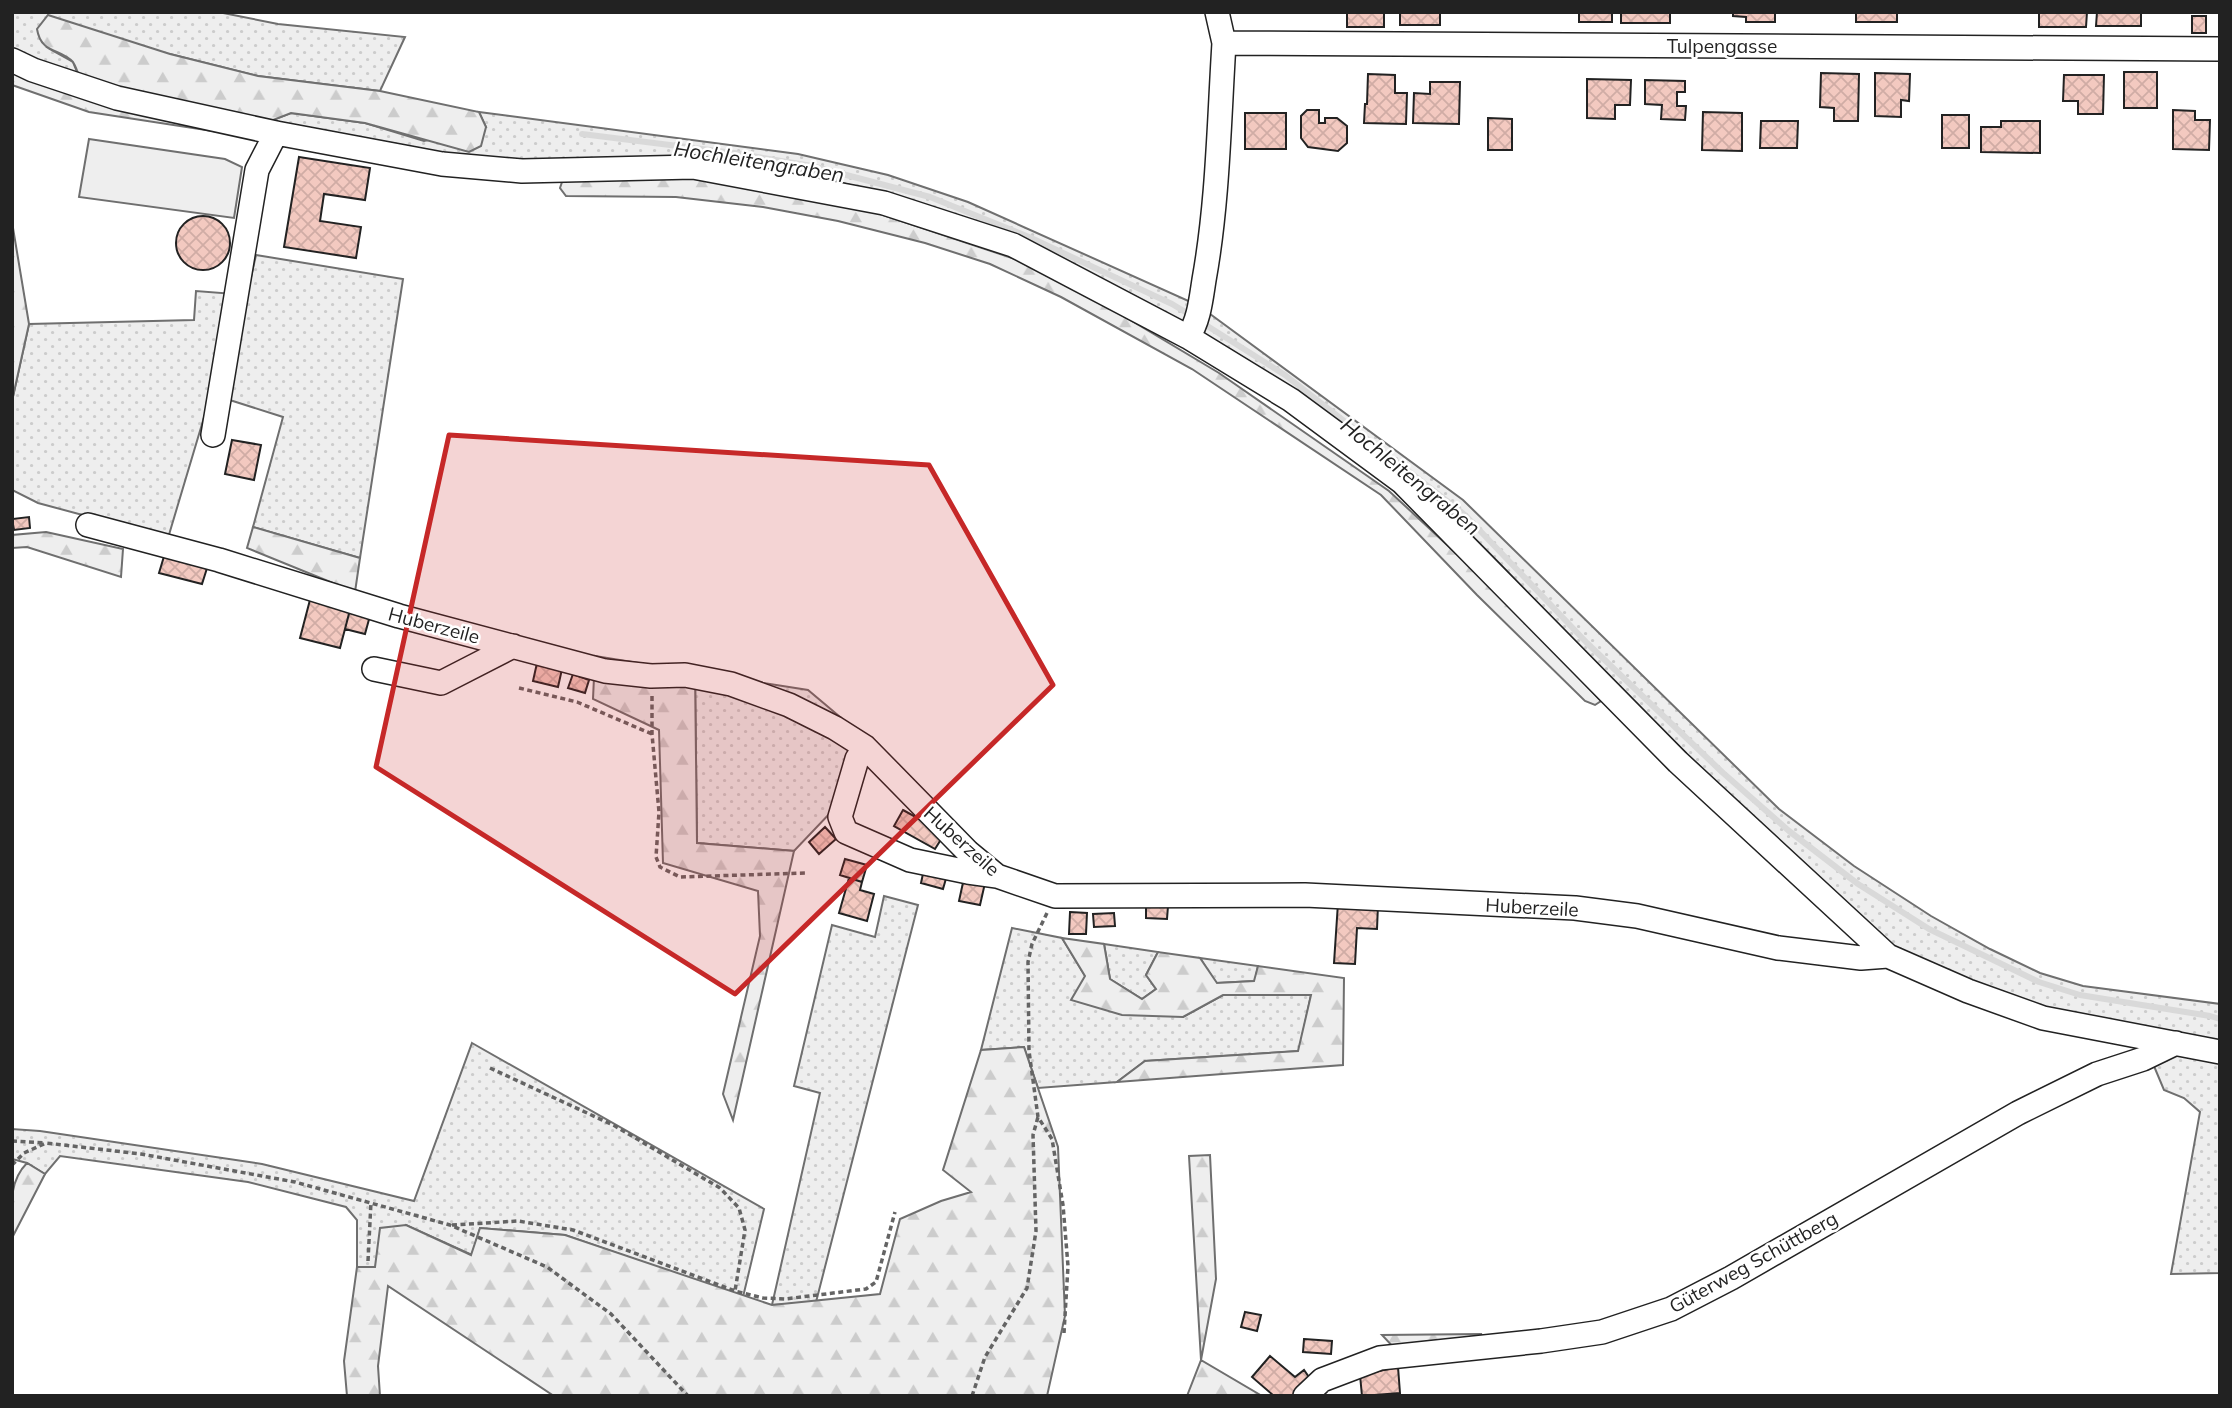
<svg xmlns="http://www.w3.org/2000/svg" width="2232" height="1408" font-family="Mulish,sans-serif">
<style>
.grass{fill:url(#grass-dots);stroke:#6f6f6f;stroke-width:2}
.forest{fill:url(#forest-firs);stroke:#6f6f6f;stroke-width:2}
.park{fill:#eee;stroke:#6f6f6f;stroke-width:2}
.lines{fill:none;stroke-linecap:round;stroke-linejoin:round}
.stream{stroke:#d9d9d9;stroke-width:6}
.building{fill:url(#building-cross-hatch);stroke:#222;stroke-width:2}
.minor-casing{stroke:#222;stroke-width:26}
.path{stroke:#646464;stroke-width:3.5;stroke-dasharray:5 3.5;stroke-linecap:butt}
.minor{stroke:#fff;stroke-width:23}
.marked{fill:#c62828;fill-opacity:0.2;stroke:#c62828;stroke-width:5;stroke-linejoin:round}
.labels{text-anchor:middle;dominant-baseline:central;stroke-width:5;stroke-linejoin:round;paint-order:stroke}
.street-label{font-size:19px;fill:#222;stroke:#fff}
.water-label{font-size:21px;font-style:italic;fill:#222;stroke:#fff}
</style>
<defs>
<pattern id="grass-dots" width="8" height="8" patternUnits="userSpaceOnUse" patternTransform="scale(1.75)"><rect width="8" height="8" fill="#eee"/><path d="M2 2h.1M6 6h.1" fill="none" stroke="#ccc" stroke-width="1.8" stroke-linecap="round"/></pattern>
<pattern id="forest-firs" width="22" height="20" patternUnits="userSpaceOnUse" patternTransform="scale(1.75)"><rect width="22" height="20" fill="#eee"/><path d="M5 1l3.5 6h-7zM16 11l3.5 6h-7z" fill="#ccc"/></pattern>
<pattern id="building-cross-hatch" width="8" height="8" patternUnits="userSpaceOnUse" patternTransform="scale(1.75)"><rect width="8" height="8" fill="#f3c9c0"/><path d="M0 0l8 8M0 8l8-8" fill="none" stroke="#d0aca5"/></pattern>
</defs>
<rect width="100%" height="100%" fill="#fff"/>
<path class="grass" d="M12,12h206l60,12 127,13 -25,54 -122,-15 -88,-22 -124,-7 27,15 7,17 -68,-29z
M479,112l319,42 90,21 80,27 225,101 -6,15 -7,5 -305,-132 -45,-11 -136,-23 -198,6 -231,-40 26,-10 74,10 59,18 62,-14z
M256,255l147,24 -43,279 -107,-31 30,-110 -72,-23 -43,144 -130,-35 -26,-13v-89l17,-77 165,-4 2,-29 51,4z
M1206,311l257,189 316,309 75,57 77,50 59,33 50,24 43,13 137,18v269l-49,1 29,-162 -16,-14 -20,-8 -26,-62 -76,-14 -43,-14 -108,-43 -23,-15c-94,-86 -187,-173 -278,-263 -61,-62 -118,-128 -183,-185l-226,-161z
M695,672l113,18 50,42 -24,77 -40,42 -97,-8z
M884,896l34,9 -102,397 -44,3 48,-212 -26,-7 38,-161 43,12z
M1012,928l50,10 23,38 98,41 40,-22h88l-12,56 -154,10 -28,21 -79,6 -14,-41 -43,3z
M1104,944l54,8 -12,23 10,14 -14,10 -32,-20z
M1200,958l58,8 -3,15 -39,2z
M472,1043l292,166 -21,88 -178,-62 -85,-7 -8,27 -66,-30 -31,42h-18v-47l-11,-13 -98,-25 -188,-26 -15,18 -18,-11 -15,-4v-30l28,2 222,33 152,37z"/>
<path class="forest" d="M48,15l122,39 88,22 122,15 99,21 7,15 -5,19 -12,6 -104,-29 -74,-10 -26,10 -14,14 -162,-25 -77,-27v-35l68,28c-2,-4 -4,-12 -7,-16 -13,-14 -32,-8 -36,-33z
M680,175l194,37 144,48 57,27 144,86 170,118 113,105 99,105 -6,4 -10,-4 -108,-106 -96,-100 -189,-126 -131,-72 -71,-33 -65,-21 -87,-22 -75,-14 -87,-10 -110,-1 -6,-8 3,-9z
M12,222l17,102 -17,77z
M253,527l107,31 -5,34 -108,-44z
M46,532l77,17 -2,28 -94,-30 -15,1v-13z
M595,656l100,16 2,171 97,8 -61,269 -10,-26 37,-158 -2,-45 -95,-28 -4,-133 -66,-31z
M1062,938l42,6 6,35 32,20 14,-10 -10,-14 12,-23 42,6 17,25 37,-2 4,-15 86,12 -1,87 -226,17 28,-21 153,-10 13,-56h-88l-40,22 -61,-2 -51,-15 14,-24z
M1024,1047l34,100 7,169 -18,80h-493l-166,-110 -10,80 2,30h-33l-3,-35 13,-94h18l5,-39 26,-3 65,30 9,-27 85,7 207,70 108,-11 20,-75 41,-18 30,-9 -28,-22 38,-120z
M1210,1155l6,124 -15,81 61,36h-75l14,-36 -12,-204z
M27,1163l18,11 -33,64c0,-27 -5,-55 15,-75z
M1482,1334l-71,32 -29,-31z"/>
<path class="park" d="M89,139l136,20 17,8 -8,51 -155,-21z"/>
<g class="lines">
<path class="stream" d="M582,134l152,19 78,13 118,31 99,40 143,67 20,12
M1201,322l84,53 180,140 122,128 135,129 67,59 69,53 71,45 110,53 41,13 130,21 10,3"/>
</g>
<path class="building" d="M1347,12h37v15h-37z
M1400,12h40v13h-40z
M1579,12h33v10h-33z
M1621,12h49v11h-49z
M1733,12h42v10h-29v-5l-13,-1z
M1856,12h41v10h-41z
M2039,12h48l-1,15h-47z
M2097,12h44v14h-45z
M2192,16h14v17h-14z
M2124,72h33v36h-33z
M1821,73l38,1 -1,47h-24v-13l-14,-1z
M1875,73l35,1 -1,27 -8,-1v17l-26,-1z
M1368,74l27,1v18h12l-1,31 -42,-1 1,-19h2z
M2064,75h40l-1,39h-25v-13h-15z
M1587,79l44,1 -1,25h-15v14l-28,-1z
M1645,80l40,1v11h-8v14h9l-1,14 -24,-1 1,-14 -17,-1z
M1430,82h30l-1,42 -46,-1 1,-30 16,1z
M1307,110h12v13h6v-5h12l10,8v17l-9,8 -30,-4 -7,-9v-22z
M2173,110l22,1v9h15l-1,30 -36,-1z
M1703,112l39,1v38l-40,-1z
M1245,113h41v36h-41z
M1942,115h27v33h-27z
M1488,118l24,1v31h-24z
M1761,121h37l-1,27h-37z
M2001,121h39v32l-59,-1v-25h20z
M299,157l71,11 -5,32 -41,-6 -4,27 41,6 -5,31 -72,-11z
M176 243a27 27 0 1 1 54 0a27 27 0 1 1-54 0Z
M232,440l29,5 -7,35 -29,-6z
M29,517l1,11 -16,2 -2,-11z
M165,553l43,12 -6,19 -43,-11z
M311,596l40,10 -11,42 -40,-10z
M351,606l20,6 -6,22 -20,-5z
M537,663l25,6 -4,18 -25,-6z
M573,674l16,6 -4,13 -17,-5z
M903,810l42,23 -10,16 -41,-23z
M825,827l11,12 -17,15 -10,-12z
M845,859l22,6 -5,17 -22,-7z
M924,869l23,6 -4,14 -22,-6z
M849,878l13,4 -2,8 14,4 -7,27 -28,-8z
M964,878l21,5 -5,22 -21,-4z
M1338,903l40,2 -1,24 -20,-1 -2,36 -21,-1z
M1146,905l22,1 -1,13 -21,-1z
M1070,912l17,1 -1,21h-17z
M1114,913l1,13 -21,1 -1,-13z
M1245,1312l16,3 -4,16 -16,-4z
M1304,1339l28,2 -1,13 -28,-2z
M1270,1356l25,21 9,-7 9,13 -18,13h-21l-22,-19z
M1398,1367l2,26 -38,3 -2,-21z"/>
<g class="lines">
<g class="minor-casing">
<path id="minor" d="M1224,43l996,6
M12,60l21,10 84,28 159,35 166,31 80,7 171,-4 191,36 129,42 175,92 103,63 111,82 276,280 210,194 80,35 75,27 177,34
M1188,337c11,-16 13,-38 16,-57 14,-78 15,-158 20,-237l-7,-31
M213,435l44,-265 19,-37
M88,525l131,35 180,56 206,55 46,5 34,-1 46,9 58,21 46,23 30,19 103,105 29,24 58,20 250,-1 270,13 62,8 141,32 83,10 27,-2
M374,669l67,14 72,-37
M865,747l-8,12 -17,58 6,15 64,28 58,12 29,4
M1305,1396l17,-16 58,-22 161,-17 61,-9 69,-23 60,-31 287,-165 79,-39 46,-15 33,-16"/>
</g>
<path class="path" d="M519,688l58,14 75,32
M652,696v38l7,78 -3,45 4,10 20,10 125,-4
M1047,913l-15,31 -4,18 1,89 9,66 14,22 11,66 5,61 -4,67
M490,1068l125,58 105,62 19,20 6,22 -10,61
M12,1141l33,2
M12,1165l12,-12 22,-10 95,11 154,28 155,43 97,42 64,47 77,82
M452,1225l66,-4 55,9 162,61 28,7 22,1 81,-10 10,-7 19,-70
M368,1261l3,-59
M972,1396l13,-39 42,-69 9,-57 -3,-96 5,-18"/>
<use href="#minor" class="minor"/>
</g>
<path class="marked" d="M449,435l480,30 124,220 -318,309 -359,-227z"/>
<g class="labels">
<g class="street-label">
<text x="1722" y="46">Tulpengasse</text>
<text transform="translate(434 625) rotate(15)">Huberzeile</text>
<text transform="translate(962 841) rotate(42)">Huberzeile</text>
<text transform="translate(1532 907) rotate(3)">Huberzeile</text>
<text transform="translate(1753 1262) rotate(-29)">Güterweg Schüttberg</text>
</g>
<g class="water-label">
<text transform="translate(759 161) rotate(9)">Hochleitengraben</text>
<text transform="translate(1411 476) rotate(39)">Hochleitengraben</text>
</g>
</g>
<rect width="2232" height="1408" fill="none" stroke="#222222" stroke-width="28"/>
</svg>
